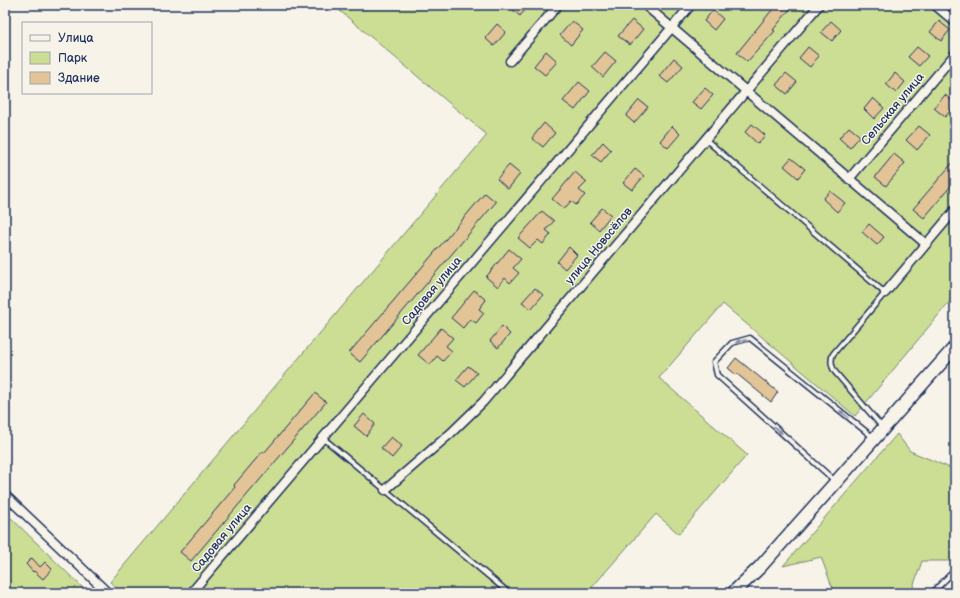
<svg xmlns="http://www.w3.org/2000/svg" width="960" height="598" font-family="'Balsamiq Sans',sans-serif">
<style>
.green{fill:#ccde93;stroke:#748678}
.building{fill:#e3c496;stroke:#1b2f5e}
.lines{fill:none;stroke-linecap:round;stroke-linejoin:round}
.service-casing{stroke:#1b2f5e;stroke-width:7}
.minor-casing{stroke:#1b2f5e;stroke-width:11}
.secondary-casing{stroke:#1b2f5e;stroke-width:15}
.service{stroke:#f7f3e8;stroke-width:4}
.minor{stroke:#f7f3e8;stroke-width:8}
.secondary{stroke:#f7f3e8;stroke-width:12}
.oneway{fill:#8991a3}
.labels{text-anchor:middle;dominant-baseline:central;stroke-width:3;stroke-linejoin:round;paint-order:stroke}
.street-label{font-size:12px;fill:#1b2f5e;stroke:#f7f3e8}
</style>
<rect width="100%" height="100%" fill="#f7f3e8"/>
<filter id="ink" filterUnits="userSpaceOnUse"><feTurbulence type="fractalNoise" baseFrequency=".025" numOctaves="2"/><feDisplacementMap in="SourceGraphic" scale="8" xChannelSelector="R" yChannelSelector="G"/><feConvolveMatrix kernelMatrix="1 2 1 2 8 2 1 2 1" color-interpolation-filters="sRGB"/></filter>
<g filter="url(#ink)">
<path class="green" d="M333,5h622v290l-100,121 -132,-112 -64,74 88,77 -68,79 -23,-20 -69,79h-465l-12,-11 377,-447z
M897,434l13,17 45,19v91h-33l-11,32h-75l-5,-9 -10,-27 -38,9z
M5,512l83,81h-83z"/>
<path class="building" d="M507,5h22l-9,11z
M776,5h9l5,4 -17,21 2,1 -28,31 -10,-9z
M713,10l10,9 -9,11 -10,-9z
M632,20l11,9 -13,16 -12,-9z
M572,21l11,9 -12,15 -11,-10z
M831,21l10,9 -9,11 -11,-9z
M939,21l11,9 -9,11 -11,-9z
M497,24l9,8 -12,14 -9,-8z
M808,47l11,9 -9,11 -11,-9z
M917,47l11,9 -9,10 -11,-9z
M546,51l10,9v3l-11,12 -11,-9z
M605,52l11,9 -13,16 -11,-10z
M674,58l9,8 -15,17 -9,-7z
M786,73l11,9 -10,12 -11,-9z
M895,73l10,9 -9,11 -10,-9z
M579,82l11,9 -15,19 -12,-9z
M705,88l8,7 -12,14 -9,-7z
M945,95l10,8v2l-10,12 -11,-9z
M873,98l11,10 -10,11 -10,-10z
M639,100l9,7 -14,16 -8,-7z
M544,123l11,10 -12,14 -11,-9z
M752,124l13,11 -7,9 -13,-12z
M672,126l8,8 -12,14 -8,-7z
M919,126l11,9 -13,15 -11,-10z
M849,127l11,9 -10,12 -11,-10z
M603,142l8,8 -10,12 -9,-7z
M894,154l11,9 -19,23 -11,-9z
M791,158l14,11 -7,9 -14,-12z
M955,160v21l-31,37 -11,-9z
M509,165l11,9 -12,15 -11,-10z
M635,169l9,7 -12,14 -9,-7z
M575,172l12,10 -8,8 6,5 -9,10 -5,-4 -7,8 -12,-10z
M830,191l15,12 -8,9 -14,-13z
M485,193l11,9 -136,160 -11,-9z
M602,208l9,7 -12,15 -9,-8z
M542,211l12,10 -8,9 5,4 -8,10 -5,-4 -8,8 -12,-10z
M869,224l15,13 -7,8 -15,-13z
M569,247l8,8 -12,14 -8,-7z
M509,249l12,10 -8,9 6,5 -9,10 -5,-5 -7,9 -12,-10z
M535,288l8,7 -12,14 -9,-7z
M474,290l12,10 -7,9 5,4 -8,10 -6,-4 -7,9 -12,-10z
M502,326l8,8 -12,14 -8,-7z
M441,328l12,10 -7,8 6,5 -9,10 -6,-5 -7,9 -12,-10z
M736,358l42,34 -7,10 -34,-28 -1,1 -8,-7z
M468,366l9,7 -12,14 -9,-7z
M315,393l11,9 -135,159 -11,-9 55,-65 -1,-2 28,-33 2,1z
M364,414l11,10 -9,12 -12,-10z
M391,437l11,9 -10,12 -11,-10z
M32,558l8,9 5,-5 7,7 -9,10 -9,-8 -1,1 -7,-8z"/>
<g class="lines">
<g class="service-casing">
<path id="service" d="M705,139l180,154 -52,61c-3,7 -2,12 2,18l48,56
M323,438l186,155
M835,481l-118,-106 -3,-13 18,-19 18,-5 124,100
M937,587l6,6
M932,593l23,-23"/>
</g>
<g class="minor-casing">
<path id="minor" d="M645,5l281,239
M935,5l20,17
M510,61l48,-56
M849,179l106,-125
M885,293l70,-83
M385,490l66,-57 32,-31 336,-397
M5,495l103,98
M191,593l500,-588"/>
</g>
<g class="secondary-casing">
<path id="secondary" d="M733,593l27,-26 76,-85 119,-135"/>
</g>
<use href="#service" class="service"/>
<use href="#minor" class="minor"/>
<use href="#secondary" class="secondary"/>
</g>
<defs><path id="oneway-solid" d="M-6-.8H1V-3.2L6.5 0L1 3.2V.8H-6Z"/></defs>
<g class="oneway">
<use href="#oneway-solid" transform="translate(741 341) rotate(165)"/>
<use href="#oneway-solid" transform="translate(844 414) rotate(-141)"/>
<use href="#oneway-solid" transform="translate(778 430) rotate(42)"/>
</g>
</g>
<g class="labels">
<g class="street-label">
<text transform="translate(893 109) rotate(-50)">Сельская улица</text>
<text transform="translate(599 246) rotate(-50)">улица Новосёлов</text>
<text transform="translate(432 291) rotate(-50)">Садовая улица</text>
<text transform="translate(222 538) rotate(-50)">Садовая улица</text>
</g>
</g>
<rect width="960" height="598" fill="none" stroke="#f7f3e8" stroke-width="20"/>
<rect x="10" y="10" width="940" height="578" fill="none" stroke="#1b2f5e" stroke-width="1.5" filter="url(#ink)"/>
<rect x="22" y="22" width="130" height="72" fill="#f7f3e8" stroke="#9fa5b1"/>
<rect x="30" y="35" width="20" height="6" fill="#f7f3e8" stroke="#9fa5b1"/>
<text x="58" y="42" font-size="12" fill="#1b2f5e">Улица</text>
<rect x="30" y="52" width="20" height="12" fill="#ccde93" stroke="#9fa5b1"/>
<text x="58" y="62" font-size="12" fill="#1b2f5e">Парк</text>
<rect x="30" y="72" width="20" height="12" fill="#e3c496" stroke="#9fa5b1"/>
<text x="58" y="82" font-size="12" fill="#1b2f5e">Здание</text>
</svg>
